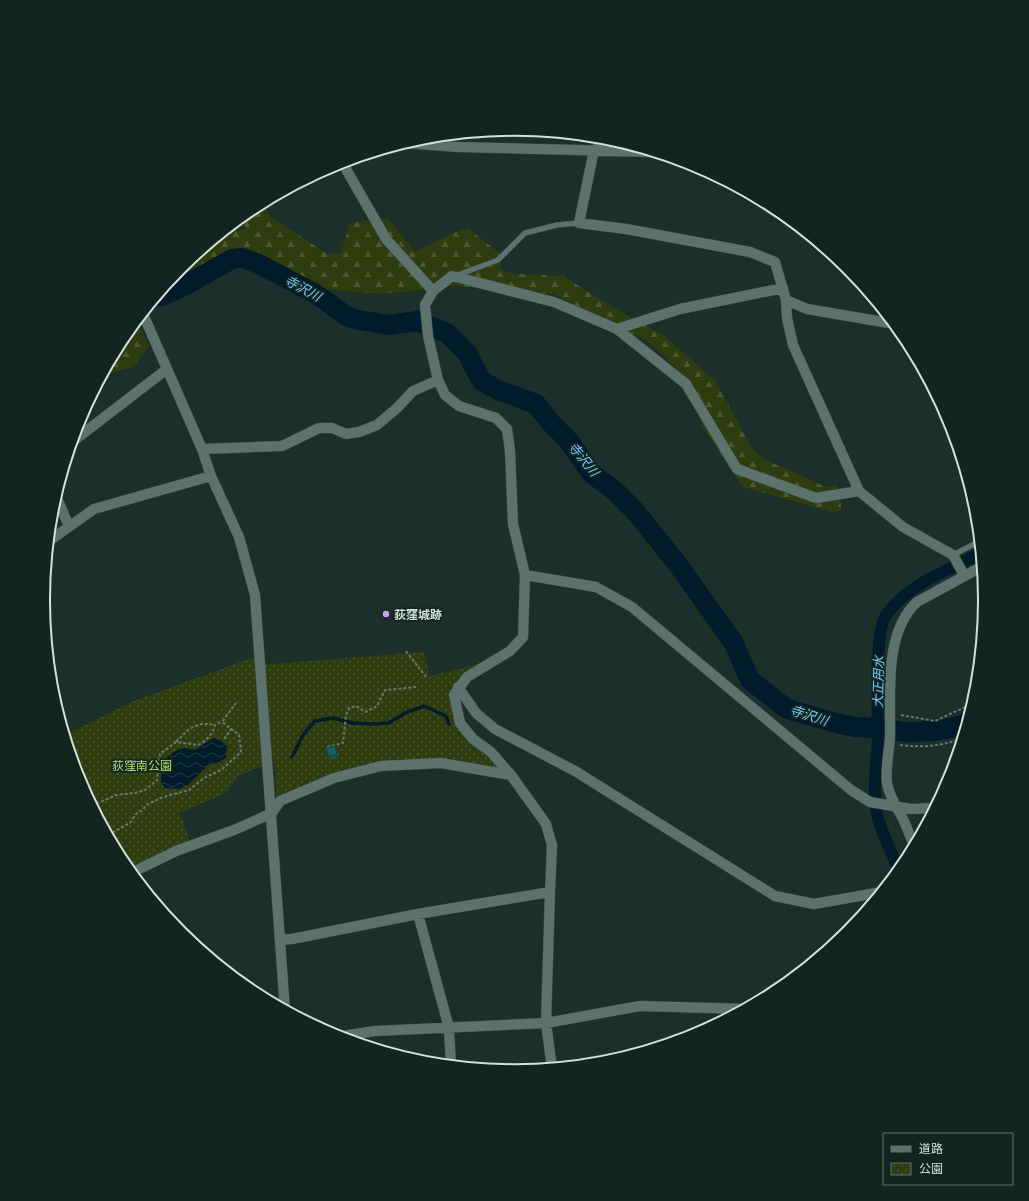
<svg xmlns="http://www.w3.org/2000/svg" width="1029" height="1201" font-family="'Noto Sans','Noto Sans JP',sans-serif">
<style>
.forest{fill:url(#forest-firs)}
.park{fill:url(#park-dots)}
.water{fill:url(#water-waves)}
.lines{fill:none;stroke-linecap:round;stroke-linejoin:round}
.stream{stroke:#001b29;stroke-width:3.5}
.canal{stroke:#001b29;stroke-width:12}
.river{stroke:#001b29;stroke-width:20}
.service-casing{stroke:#3a4c48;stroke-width:6}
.minor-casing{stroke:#3a4c48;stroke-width:11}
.path{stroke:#677874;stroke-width:2;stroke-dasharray:3 2;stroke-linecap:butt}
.service{stroke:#5c726d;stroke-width:5}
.minor{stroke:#5c726d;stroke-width:10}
.wall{fill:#175257}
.building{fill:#1b5f65;stroke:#134247}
.poi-dot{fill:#d69bfa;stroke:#122621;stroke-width:1.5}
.labels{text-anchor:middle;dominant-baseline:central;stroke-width:3.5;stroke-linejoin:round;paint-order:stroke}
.poi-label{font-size:12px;font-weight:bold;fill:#d4e0dd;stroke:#122621;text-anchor:start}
.park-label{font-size:12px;fill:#bcdf74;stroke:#122621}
.water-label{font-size:13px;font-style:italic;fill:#6ecefc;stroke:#122621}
.rim{fill:none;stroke:#d4e0dd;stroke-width:2}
</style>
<defs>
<pattern id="forest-firs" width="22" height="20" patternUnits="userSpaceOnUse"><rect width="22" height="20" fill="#2f3c0f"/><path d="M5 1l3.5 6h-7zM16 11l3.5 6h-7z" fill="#4c5832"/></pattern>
<pattern id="park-dots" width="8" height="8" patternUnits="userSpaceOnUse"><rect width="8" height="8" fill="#2f3c0f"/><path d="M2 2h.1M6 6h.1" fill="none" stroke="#4c5832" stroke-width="1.8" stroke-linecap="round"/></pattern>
<pattern id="water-waves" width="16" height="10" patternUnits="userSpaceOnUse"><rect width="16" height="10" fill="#001b29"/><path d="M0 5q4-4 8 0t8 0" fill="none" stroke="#243c48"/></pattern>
</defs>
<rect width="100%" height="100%" fill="#1b302b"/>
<path class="forest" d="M263,203l6,13 59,38 13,-1 9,-30 37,-5 28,34 38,-19 15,-5 31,25 2,17 15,4 47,2 63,39 38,21 51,44 36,67 11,11 64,29 11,-2 5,26 -10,1 -89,-25 -41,-61 -5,-35 -45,-47 -99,-50 -98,-8 -73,8 -61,-5 -62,-20h-34l-35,19 -27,2 18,-23 17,-14 28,-20 20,-5 -6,-9 13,-11z
M137,321l12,25 -16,21 -23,6 -4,-4 17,-31z"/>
<path class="park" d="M424,652l6,24 54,-13 -34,30 7,35 16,17 16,9 9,13 -1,3 -120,-8 -100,38 -3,-39 -36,15 -12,17 -46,20 10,28 -61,29 -7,-8 -43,-81 -14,-46 66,-33 123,-45 1,10 15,-3z"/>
<path class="water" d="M213,738l7,2 7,6 -1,12 -9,5 -9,2 -20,20 -8,4 -15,-1 -4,-5 1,-20 6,-7 9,-6 7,-2 11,2z"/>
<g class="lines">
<path class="stream" d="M292,757l11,-22 12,-14 18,-3 20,5 19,1 17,-1 16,-10 19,-7 22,10 3,8"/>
<path class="canal" d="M895,862c-5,-14 -16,-35 -18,-48 -5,-26 0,-51 1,-76 0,-25 -4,-105 8,-123 22,-31 63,-45 95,-62"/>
<path class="river" d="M157,296h5l22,-10 48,-27 11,-1 14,5 59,31 29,21 9,4 34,6 29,-4 30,12 21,21 6,13 8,14 16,9 38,14 15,19 18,18 22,32 24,18 20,20 44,55 54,76 17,38 37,29 49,14 19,4 25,1 25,4 32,-1 25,-6 6,-3"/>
<g class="service-casing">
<path id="service" d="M455,276l43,-16 27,-27 32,-8 22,-2
M953,555l27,-14"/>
</g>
<g class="minor-casing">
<path id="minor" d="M598,137l1,13
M405,143l53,4 195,5
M594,150l-15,73 47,6 124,23 25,10 11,38 1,18 6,27 66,146 44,36 50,28 11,20
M342,162l44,77 47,52
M786,300l21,9 88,15
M143,314l59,135 9,27 28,61 16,58 30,415
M617,329l63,-20 103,-21
M72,442l95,-73
M202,449l80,-3 37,-18h13l14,6 13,-2 18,-7 20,-17 16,-17 25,-11
M56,496l13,30
M49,541l45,-32 117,-33
M525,575l71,12 36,20 219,183 19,12 40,7 26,-1
M458,687l18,26 19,16 80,42 200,125 39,8 68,-12
M915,847c-5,-10 -8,-20 -13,-30 -6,-11 -13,-21 -15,-34 -2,-13 2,-31 3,-45 1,-42 -7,-105 27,-136l66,-36
M131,873l45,-22 58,-21 38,-17 8,-12 54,-23 47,-12 60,-3 70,12
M418,914l31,114 2,38
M280,940l12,-1 126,-25 132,-22
M336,1037l39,-6 171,-8 94,-17 105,3
M552,1068l-6,-45 4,-131 2,-47 -6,-21 -35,-49 -20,-23 -18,-13 -13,-16 -6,-28 13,-18 43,-26 13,-14 2,-62 -12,-51 -3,-73 -3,-22 -11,-11 -37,-12 -14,-11 -7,-15 -10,-44 -3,-31 8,-14 19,-15 102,26 63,27 69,55 51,85 79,29 43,-7"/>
</g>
<path class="path" d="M406,651l20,26
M901,715l34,6 39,-18
M224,739l7,-10
M176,742c13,-13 19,-21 38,-17
M900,745c23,3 42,1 63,-7
M327,747l16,-4 3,-28 3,-7 7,-2 10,6 11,-6 8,-16 32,-3
M92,806l24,-11 19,-2 10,-3 12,-10 3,-26 16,-12 22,3c8,-4 15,-11 17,-20l6,-3
M108,835l22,-12 6,-9 7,-4 3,-5 17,-8 26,-7 15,-12 17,-8 20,-18 -2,-17 -17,-13 14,-19"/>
<use href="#service" class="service"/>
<use href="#minor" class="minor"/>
</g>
<path class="wall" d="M335,746l3,11 -8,2 -4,-11z"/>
<path class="building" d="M335,746l2,8 -8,2 -3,-8z"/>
<circle class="poi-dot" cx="386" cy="614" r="4"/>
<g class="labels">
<g class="poi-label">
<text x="394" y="614">荻窪城跡</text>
</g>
<g class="park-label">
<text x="142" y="765">荻窪南公園</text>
</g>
<g class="water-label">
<text transform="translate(303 288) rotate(28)">寺沢川</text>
<text transform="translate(584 459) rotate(51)">寺沢川</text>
<text transform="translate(878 682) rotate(-89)">大正用水</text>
<text transform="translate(809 715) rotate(18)">寺沢川</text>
</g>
</g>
<path d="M0 0H1029V1201H0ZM50 600a464 464 0 1 1 928 0a464 464 0 1 1-928 0Z" fill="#122621" fill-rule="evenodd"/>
<path class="rim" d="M50 600a464 464 0 1 1 928 0a464 464 0 1 1-928 0Z"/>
<rect x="883" y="1133" width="130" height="52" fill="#122621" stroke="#60706c"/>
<rect x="891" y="1146" width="20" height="6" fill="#5c726d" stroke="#60706c"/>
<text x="919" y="1153" font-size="12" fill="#d4e0dd">道路</text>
<rect x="891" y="1163" width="20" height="12" fill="url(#park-dots)" stroke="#60706c"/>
<text x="919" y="1173" font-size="12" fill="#d4e0dd">公園</text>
</svg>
